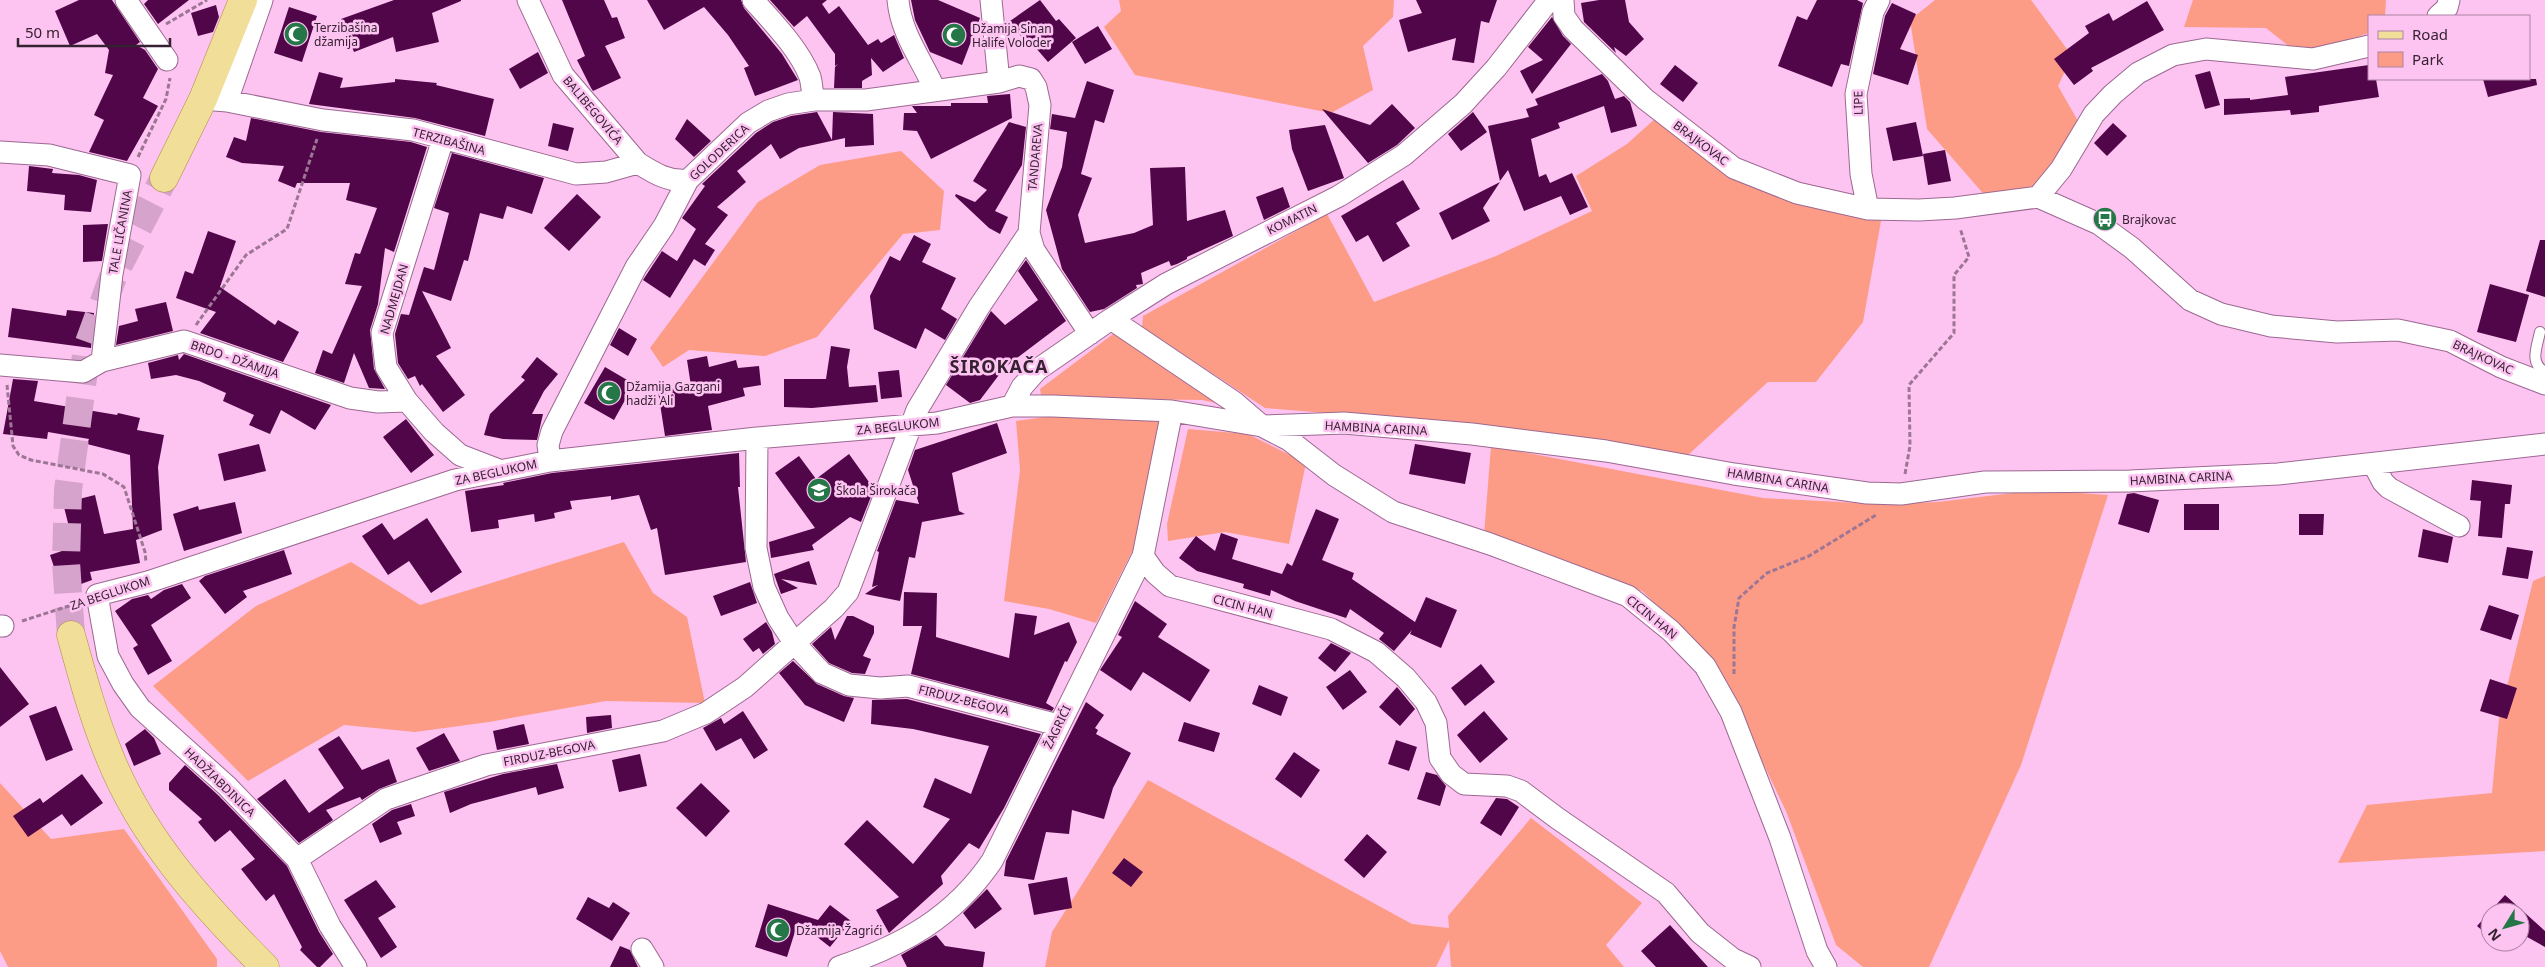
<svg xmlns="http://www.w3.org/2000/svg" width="2545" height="967" font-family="'Noto Sans',sans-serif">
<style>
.green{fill:#fd9c86}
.building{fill:#510649}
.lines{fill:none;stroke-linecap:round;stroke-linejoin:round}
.primary-tunnel{stroke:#d5a3cb;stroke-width:28;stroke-dasharray:28 14;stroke-linecap:butt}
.lane-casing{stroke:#9c6892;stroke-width:12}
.street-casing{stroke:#9c6892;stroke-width:23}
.primary-casing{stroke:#aa8e47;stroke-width:29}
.path{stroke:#9d7595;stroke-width:3;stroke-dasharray:5 2.5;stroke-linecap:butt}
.lane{stroke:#fff;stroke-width:10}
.street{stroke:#fff;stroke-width:21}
.primary{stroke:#f1de98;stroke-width:28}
.labels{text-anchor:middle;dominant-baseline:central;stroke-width:5;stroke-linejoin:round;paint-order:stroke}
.poi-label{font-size:12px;fill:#362132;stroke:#fdc4f1;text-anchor:start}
.street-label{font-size:12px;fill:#362132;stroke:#fdc4f1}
.district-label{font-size:18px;font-weight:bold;letter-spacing:1px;fill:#362132;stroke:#fdc4f1}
</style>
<rect width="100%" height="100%" fill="#fdc4f1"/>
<path class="green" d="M1119,0h275l-1,17 -30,29 10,44 -42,23 -196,-38 -31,-48 17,-16z
M1935,0h96l41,56 -14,30 20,35 -38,68 -46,17 -67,-77 -17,-109z
M2193,0h193l-1,16h-16v17l-69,22 -34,-27 -82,-1z
M1657,117l84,64 140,40 -18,101 -47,60h-48l-80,73 -196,-29 -227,-18 -123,-81 1,-11 184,-102 47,88 122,-46 96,-45 -16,-35 51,-32z
M901,151l43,40 -4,39 -37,4 -86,103 -52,19 -76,-6 -26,17 -13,-19 108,-146 62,-37z
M1121,328l110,78 -29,-6 -151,-2 -10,-3 -1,-6z
M1061,415l96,2 4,7 -25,120 -40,79 -47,-14 -45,-8 16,-131 -4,-49z
M1188,429l60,5 58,29 -17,81 -64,-12 -57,9 -1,-17z
M1491,446l272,52 115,6 60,-2 100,-12 70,5 -87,270 -92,202h-66l-27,-22 -50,-134 -66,-137 -41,-48 -37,-35 -158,-56z
M624,542l29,51 34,24 18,86 -99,-2 -117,21 -74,10 -71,-7 -96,56 -95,-95 103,-80 95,-44 69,43z
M2545,576v275l-207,12 29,-58 125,-12 7,-74 34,-138z
M1148,780l264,144 37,4 -1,-12 83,-98 111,85 -36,42 18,22h-173l-2,-27 -13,27h-391l7,-35z
M0,783l51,56 73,-10 93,130v8h-209l-8,-16z"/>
<path class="building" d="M79,0h33l28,42 -4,3 9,5 13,19 -15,29 15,8 -31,55 -38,-9 15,-32 -10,-5 19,-40 -8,-2 4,-23 -12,-16 -27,12 -15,-35z
M148,0h41l-31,24 -14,-20z
M394,0h67v1l-29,12 7,29 -43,10 -3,-15 -39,15 -13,-33z
M562,0h42l8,18 5,-1 8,21 -20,8 16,32 -28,13 -2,-3 -14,-28 8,-4z
M647,0h94l3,8 38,46 16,26 -43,16 -11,-28 5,-2 -21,-31 -24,-28 -40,23z
M770,0h57l-5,4 7,10 10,-8 29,39 10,-6 3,4 13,-8 10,23 -21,14 -12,-14 1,17 -10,6v7h-28l1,-21 3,-3 -3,2v-12l-28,-38 -13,11z
M911,0h27l42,18 -18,47 -32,-13 -15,-32z
M1040,0l16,21 3,-2 17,19 -28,24 -19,-22 -3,3 -16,-22z
M1416,0h81l-8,23 -8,-2 -7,42 -22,-3 4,-22 -48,14 -9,-32 23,-7z
M1599,0h26l4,22 15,17 -18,17 -12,-9 2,6 -32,-31 -3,-19z
M1817,0h40l6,3 -14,63 -8,-2 -9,23 -54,-21 19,-50 10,4z
M2147,1l17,29 -73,38 2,3 -19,14 -20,-26 35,-26 -4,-7 24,-13 4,8z
M1892,3l24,11 -16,35 18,6 -10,30 -35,-11 12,-58z
M216,5l3,12 -6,15 -15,4 -7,-23z
M289,7l28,9 -15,46 -28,-9z
M1552,17l11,19 8,8 -39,50 -12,-23 23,-11 -15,-13z
M1098,26l14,23 -27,15 -13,-22z
M538,52l10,21 -28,16 -11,-20z
M1675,65l23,18 -15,19 -23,-18z
M2369,65v14h7l3,18 -60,9v6l-28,3 -1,-5 -66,5v-16l26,-1v2l38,-5 -3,-18z
M2210,71l10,34 -15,4 -10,-34z
M319,72l24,6 -3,10 55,-6v-3l42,4 -1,2 58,14 -9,37 -70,-18 -106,-14z
M1602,74l6,7 7,18 9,-3 6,6 7,24 -26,7 -7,-27 -46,17 2,5 -29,11 8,38 7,-3 4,9 22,-10 16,34 -18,8 -9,-19 -37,15 -16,-41 -8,11 -12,-55 41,-9 -3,-8 12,-4 -3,-6z
M2483,79h53l1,6 -49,12z
M1087,81l27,9 -10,33 -9,-3 -14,54 11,4 -14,37 7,28 49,-10 19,-8 -3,-57 35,-1 2,54 38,-11 8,26 -46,21v2l-10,5 -6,2 -2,-5 -28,12 2,11 -7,1 1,3 -33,21 -14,3 -28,-43 -16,-59 16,-43 5,-35 -17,-3 2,-15 23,4z
M1010,94l2,24 -81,41 -14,-28 -14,-1 1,-17h13l-5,-7h39v-3h37l-1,-7z
M1392,104l23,24 -18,17 -29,18 -46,-54 48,16z
M817,112l15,28 1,-28 40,2 1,31 -29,2v-9l-46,10 -19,11 -9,-15 -34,27 9,11 -29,25 11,8 -23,29 10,6 -10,16 -11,-7 -24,39 -27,-18 19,-29 15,10 19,-32 -14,-11 23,-32 -3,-2 54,-51 17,-11 18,-6z
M1473,112l14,20 -26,19 -13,-17z
M251,118l70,14 90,10 16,5 -33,105 -9,-4 -7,56 -8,26 4,39 11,20 -16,-1 -15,-35 -10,30 -29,-10 8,-23 9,4 30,-68 -17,-2 10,-31 5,1 17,-46 -31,-8 4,-17h-53l-2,5 -17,-7 6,-15 -42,-3 -16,-6 8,-20 12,4z
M687,119l24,22 -17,16 -19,-18z
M1009,122l17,5 -4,38 -27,46 13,6 -8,17 -11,-6 -34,-32 1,-2 19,8 12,-12 -14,-9z
M1916,122l7,34 -30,5 -7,-33z
M553,123l21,5 -6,23 -20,-5z
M2113,123l14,13 -20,20 -13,-13z
M1325,125l19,53 -36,13 -16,-42 -3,-19z
M1945,150l6,31 -23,4 -5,-31z
M452,153l92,25 -12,36 -25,-8 -4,13 -23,-6 -12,48 -4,-1 -13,41 -29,-10 29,57 -15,8 29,39 -22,17 -21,-28 -2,2 -5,-10 -7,3 -10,-16 -3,-29 6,-20 8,1 15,-48 10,3 15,-57 -15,-5z
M29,166l24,3 -1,4 27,2 18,5 -6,32 -27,-2 1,-15 -38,-4z
M1403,180l17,29 -24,14 14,23 -27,16 -15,-27 -12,7 -15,-26z
M1500,182l-17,26 7,13 -38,19 -13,-27z
M1283,187l7,20 -26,13 -8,-23z
M577,194l24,23 -32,34 -25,-23z
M108,224l-6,37 -19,1v-37z
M208,231l28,10 -16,46 55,38 3,-5 21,12 -16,30 -83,-29 16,-21 -40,-14 9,-27 8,3z
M914,235l17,9 -9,18 34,16 -15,31 16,10 -12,21 -20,-12 -9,21 -42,-20 -4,-33 20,-40 10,5z
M2540,240h5v57l-19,-6z
M1026,260l40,61 -61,46 -25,33 -10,3 -24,-18 45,-74 14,14 33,-25 -20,-29z
M2490,284l39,11 -13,47 -39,-10z
M166,302l7,29 -57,14 3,-19 19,-5 -3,-12z
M12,308l54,8 1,-6 27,3 -3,35 -83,-11z
M619,328l18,11 -9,17 -18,-11z
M831,346l19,3 -3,18 2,20 27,-2 2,17 -66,6 -28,-1v-28h42z
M184,354l147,51 -16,25 -34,-20 -11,24 -21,-9 5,-10 -31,-14 3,-8 -27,-12 -23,-6 -25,4 -3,-16 30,-8 1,5z
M707,356l2,11 27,-7 2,8 21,-2 2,19 -18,3 2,8 -37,10 4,24 -47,6 -7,-45 33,-5 -4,-26z
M537,357l21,17 -14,17 -12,23h11l-6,26 -34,-1 -19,-4 6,-21 35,-34 -4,-3z
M605,367l29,17 -20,36 -30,-17z
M899,370l3,27 -21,2 -3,-27z
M13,379l25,2 -4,20 83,14 1,-2 22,5 -3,12 27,5 -6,32 4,63 -26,10 4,23 -50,9 2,8 -30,11 -12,-36 24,-8 -11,-44 32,-8 9,39 29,-5 -3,-74 -43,-11 2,-5 -41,-7 -1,7 -44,-5z
M406,419l28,36 -23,18 -28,-36z
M997,423l10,30 -55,20 7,38 6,3 -43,8 -7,36 -6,-1 -9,44 -35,-7 13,-9 -6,2 7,-35 -2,-1 19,-51 23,4 -11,-34 7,-20z
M259,444l7,27 -42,10 -6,-27z
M1415,444l56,9 -6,31 -56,-10z
M739,453l1,34h-2l8,75 -81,13 -8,-47 -6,2 -12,-35 -28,5v-4l-41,5 2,8 -18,4 1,5 -20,4 -1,-8 -36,6 1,8 -28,4 -6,-41 39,-6 -1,-2 49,-10z
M849,454l25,35 -13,33 -11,-5 -38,28 2,5 -43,8 -2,-16 46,-14 -40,-55 24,-17 17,23z
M2472,480l40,5 -2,19h-5l-3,34 -24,-2 3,-35 -11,-1z
M2134,493l25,7 -10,33 -31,-9 9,-30z
M235,502l7,31 -58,18 -11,-37 25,-8 1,4z
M2184,504h35v26h-35z
M1316,509l23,10 -17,41 32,13 -2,6 63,43 11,-25 31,13 -16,38 -31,-14 2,-4 -18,21 -15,-12 5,-6 -34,-24 -4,9 -51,-17 -24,-11 -1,6 -27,-8 1,-4 -47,-13 -18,-13 17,-22 19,15 6,-18 17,6 -6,20 50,15 5,-11 5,3z
M2299,514h25l-1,21h-24z
M427,518l35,54 -31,21 -22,-32 -21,14 -26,-39 20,-13 12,17z
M2423,529l30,8 -5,26 -30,-6z
M2507,547l26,4 -5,28 -26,-4z
M284,550l8,24 -49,17 4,6 -22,17 -26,-33 6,-5z
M809,561l8,24 -36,-6 17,9 -17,6 -7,-20z
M750,582l7,21 -36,13 -8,-20z
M182,584l9,14 -40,27 21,36 -24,14 -15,-27 5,-3 -23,-34 17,-12 16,-4 3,4 13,-9z
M904,592l33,1 -1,44 73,21 6,-45 22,3 -3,19 35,-13 8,20 -10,20 -2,-1 -19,42 8,5 -2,3 -141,-37 11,-48h-19z
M1135,601l32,23 -9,13 52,33 -20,32 -47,-30 -12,19 -31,-21 22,-33 -4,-2z
M2489,605l30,10 -8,25 -31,-10z
M847,616h6l21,10v7l-11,23 8,3 -6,15 -13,-1 -23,-10 -17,-19 19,-17 4,13z
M766,622l6,10 3,12 -12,10 -4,-6 -6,4 -10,-13z
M1331,643l20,10 -16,19 -17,-14z
M793,661l24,23 27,12 10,2 -10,24 -39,-17 -26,-32z
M1481,664l14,18 -30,24 -14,-18z
M0,667l29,37 -29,23z
M1350,670l17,22 -24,18 -17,-23z
M2490,679l27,9 -10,31 -27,-8z
M1259,685l29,12 -7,19 -29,-12z
M1397,687l18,22 -15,17 -21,-19z
M907,699l134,35 -37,74 -25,41 -10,-6 -28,33 2,8 -54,49 -13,-23 23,-13 -55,-53 23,-24 46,44 37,-45 -27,-12 12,-29 36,16 18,-48 -76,-17 -42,-5 1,-24z
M1086,702l18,13 -9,13 3,2 -2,4 35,19 -18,35 -9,31 -32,-9 -3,24 -23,-2 -12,48 -30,-4 2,-15z
M56,706l17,44 -27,11 -17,-45z
M743,711l25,39 -14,9 -13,-21 -25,13 -13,-23 18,-10 3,6z
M1484,711l24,28 -28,24 -23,-28z
M611,715l1,13 -25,5 -1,-16z
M1184,722l36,11 -6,19 -36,-11z
M524,724l5,20 -32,6 -4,-19z
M145,729l9,9 7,16 -27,12 -9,-22z
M444,733l16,28 -31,10 -13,-23z
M339,736l23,34 27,-11 8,23 -18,7 -17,11 -2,-3 -34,13 7,10 -34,23 -42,-44 28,-20 24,34 35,-25 -26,-39z
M1396,740l21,7 -8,24 -21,-7z
M1294,752l26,18 -19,28 -26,-19z
M640,754l7,32 -28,6 -7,-32z
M557,764l7,24 -26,7 -2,-8 -65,17 -21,9 -6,-21 59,-18z
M185,765l33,30 69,71 32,66 14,22 -13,13h-3l-17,-17 2,-3 -28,-53 -8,7 -25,-32 14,-10 -25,-29 -15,12 -17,-20 4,-3 -33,-29v-7z
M1426,772l11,3 9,11 -6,20 -23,-7z
M82,774l21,29 -32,23 -9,-12 -34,23 -15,-21 27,-18 3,5z
M701,783l29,28 -24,26 -30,-29z
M1496,798l11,1 12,8 -18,29 -21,-13z
M411,804l4,12 -18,6 5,12 -22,9 -8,-19 20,-14z
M1367,834l20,18 -23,26 -20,-18z
M1124,858l19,14 -12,15 -19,-14z
M1067,877l5,31 -38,7 -6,-31z
M376,880l20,27 -18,11 19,29 -16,11 -37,-58z
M987,889l15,20 -27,20 -12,-16z
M2505,895l40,36v16l-25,-14v-21h-30v25l-13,-11z
M588,897l21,11 4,-6 17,11 -18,28 -36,-22z
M768,904l50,16 12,-15 21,16 -21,26 -32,-25 -11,35 -32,-10z
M1670,925l38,42h-52l-15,-16z
M936,935l9,11 40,6 -2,15h-76l-6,-12z
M620,946l10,4 8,17h-28z"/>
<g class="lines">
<path class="primary-tunnel" d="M71,635l-5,-73 2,-72 19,-142 27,-74 50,-96"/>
<g class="lane-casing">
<path id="lane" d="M2540,332c-3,15 -11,31 5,40"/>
</g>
<g class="street-casing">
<path id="street" d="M126,0l41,60
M528,0l35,75 75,88
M753,0c19,21 47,50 57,77 2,7 2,16 4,23
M898,0c3,34 24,60 37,90
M991,0l8,82 20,-6 12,3 5,8 4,18 -11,128 5,17 56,84
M1563,0l1,16 9,13 72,70 89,69 63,25 71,16 51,1 36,-2 83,-11 61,27 33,24 58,52 31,14 50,12 66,6 61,-2 52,11 51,26 44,17
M2438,16l9,-8 2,-8
M203,99l24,2 96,19 90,10 163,44 30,-2 32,-9c16,10 30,19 50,17
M227,101l35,-101
M443,139l-61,194 4,34 21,34 27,31 26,23 39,15
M0,152l49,3 81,20 -18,99 -10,87
M2038,197l23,-28 33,-55 19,-20 25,-21 35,-18 33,-6 107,10 56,-13
M1868,209l-7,-35 -5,-80 17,-82 6,-12
M1111,319l123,83 28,24 27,14 45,35 59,37 97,32 138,52 43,35 34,35 26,46 49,126 37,113 9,16
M0,365l83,7 19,-11 82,-20 166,57 28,4 29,-1
M1012,406l10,-19 15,-17 74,-51 55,-35 173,-88 65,-41 59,-51 33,-36 53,-68
M757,438l-1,110 8,39 14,31 17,26 27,29 27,12 31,3 28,-2 150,39
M550,461l-2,-16 4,-14 84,-164 28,-41 24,-46 60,-57 20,-12 20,-7 26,-4h52l133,-18
M2374,465l9,17 6,6 70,38
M1143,556l12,17 15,13 161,43 45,23 30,26 20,24 10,21 4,35 11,16 13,10 43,2 14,5 36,27 109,75 34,40 33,26 17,8
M0,626h3
M297,859l89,-60 100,-34 177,-34 43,-18 39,-26 89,-79 14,-16 69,-182 62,-103 50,-74
M642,949l11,18
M356,967l-26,-41 -33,-67 -70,-73 -87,-78 -17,-24 -15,-28 -11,-61 51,-13 307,-102 95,-19 207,-23 180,-15 75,-17h41l119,5 90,15 82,-3 128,11 134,17 128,23 133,19 34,1 84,-12 145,-1 148,-7 267,-30
M839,967c64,-22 114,-49 153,-106l151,-305 29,-145"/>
</g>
<g class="primary-casing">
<path id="primary" d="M164,178l39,-79 40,-99
M71,635c11,40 22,81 38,120 33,83 94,150 156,212"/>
</g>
<path class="path" d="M166,24l41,-24
M138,157l28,-58 4,-21
M196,325l50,-70 41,-26 30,-90
M7,385l6,61 6,9 12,5 72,14 21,13 21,65 1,10
M1905,474l5,-28 -1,-61 45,-52v-58l15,-18 -9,-29
M22,621l56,-18
M1734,674v-47l5,-29 28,-25 42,-17 67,-41"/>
<use href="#lane" class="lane"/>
<use href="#street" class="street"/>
<use href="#primary" class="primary"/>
</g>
<defs>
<g id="mosque-disc" transform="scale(1.25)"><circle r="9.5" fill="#267748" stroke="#fdc4f1"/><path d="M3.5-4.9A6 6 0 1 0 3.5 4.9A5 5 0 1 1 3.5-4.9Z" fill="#fff"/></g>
<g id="bus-disc" transform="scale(1.25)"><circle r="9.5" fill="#267748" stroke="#fdc4f1"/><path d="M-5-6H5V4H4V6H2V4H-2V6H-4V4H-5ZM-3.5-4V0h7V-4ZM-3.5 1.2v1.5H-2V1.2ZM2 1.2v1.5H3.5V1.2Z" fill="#fff"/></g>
<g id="school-disc" transform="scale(1.25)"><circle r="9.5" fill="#267748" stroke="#fdc4f1"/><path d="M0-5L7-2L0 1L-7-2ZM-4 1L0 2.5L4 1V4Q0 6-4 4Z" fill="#fff"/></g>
</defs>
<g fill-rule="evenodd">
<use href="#mosque-disc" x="296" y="34"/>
<use href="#mosque-disc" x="954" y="35"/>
<use href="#bus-disc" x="2105" y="219"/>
<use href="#mosque-disc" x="609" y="393"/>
<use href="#school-disc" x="819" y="490"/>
<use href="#mosque-disc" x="778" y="930"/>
</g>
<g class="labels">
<g class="poi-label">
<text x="314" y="27">Terzibašina<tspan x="314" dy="14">džamija</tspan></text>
<text x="972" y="28">Džamija Sinan<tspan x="972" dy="14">Halife Voloder</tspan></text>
<text x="2122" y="219">Brajkovac</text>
<text x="626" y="386">Džamija Gazgani<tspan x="626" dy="14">hadži Ali</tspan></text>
<text x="836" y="490">Škola Širokača</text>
<text x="796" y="930">Džamija Žagrići</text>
</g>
<g class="street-label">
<text transform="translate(1858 103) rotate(-91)">LIPE</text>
<text transform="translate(593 110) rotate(50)">BALIBEGOVIĆA</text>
<text transform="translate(449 141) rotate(15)">TERZIBAŠINA</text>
<text transform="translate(1701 143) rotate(37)">BRAJKOVAC</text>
<text transform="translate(719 152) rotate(-43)">GOLODERICA</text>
<text transform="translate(1035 157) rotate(-85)">TANDAREVA</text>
<text transform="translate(1292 219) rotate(-26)">KOMATIN</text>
<text transform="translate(120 232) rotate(-80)">TALE LIČANINA</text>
<text transform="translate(394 299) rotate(-74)">NADMEJDAN</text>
<text transform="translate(2483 357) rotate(25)">BRAJKOVAC</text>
<text transform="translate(235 359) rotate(19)">BRDO - DŽAMIJA</text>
<text transform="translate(898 426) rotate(-6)">ZA BEGLUKOM</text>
<text transform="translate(1376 428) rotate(3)">HAMBINA CARINA</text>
<text transform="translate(496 472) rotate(-12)">ZA BEGLUKOM</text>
<text transform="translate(2181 478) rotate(-3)">HAMBINA CARINA</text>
<text transform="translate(1778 480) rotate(9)">HAMBINA CARINA</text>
<text transform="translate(110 593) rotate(-18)">ZA BEGLUKOM</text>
<text transform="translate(1243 606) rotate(15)">CICIN HAN</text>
<text transform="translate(1652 617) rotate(39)">CICIN HAN</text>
<text transform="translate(964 700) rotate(14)">FIRDUZ-BEGOVA</text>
<text transform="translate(1057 727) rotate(-64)">ŽAGRIĆI</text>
<text transform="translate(549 753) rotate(-11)">FIRDUZ-BEGOVA</text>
<text transform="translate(220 782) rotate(44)">HADŽIABDINICA</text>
</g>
<g class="district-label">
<text x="999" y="366">ŠIROKAČA</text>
</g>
</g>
<rect x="2368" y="15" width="162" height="65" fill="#fdc4f1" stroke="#ad83a5"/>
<rect x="2378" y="31" width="25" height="8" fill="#f1de98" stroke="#ad83a5"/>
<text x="2412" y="40" font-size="15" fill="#362132">Road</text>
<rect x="2378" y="52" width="25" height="15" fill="#fd9c86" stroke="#ad83a5"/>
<text x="2412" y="65" font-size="15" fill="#362132">Park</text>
<g transform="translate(2505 927) rotate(233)"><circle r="24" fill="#fdc4f1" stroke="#ad83a5"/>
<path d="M0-4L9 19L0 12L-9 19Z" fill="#267748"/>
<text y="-8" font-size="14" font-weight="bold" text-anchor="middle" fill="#362132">N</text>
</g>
<path d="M18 38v8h152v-8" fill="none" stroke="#362132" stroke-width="2.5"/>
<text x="25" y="38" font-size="15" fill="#362132" stroke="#fdc4f1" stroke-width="4" paint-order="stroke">50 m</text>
</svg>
